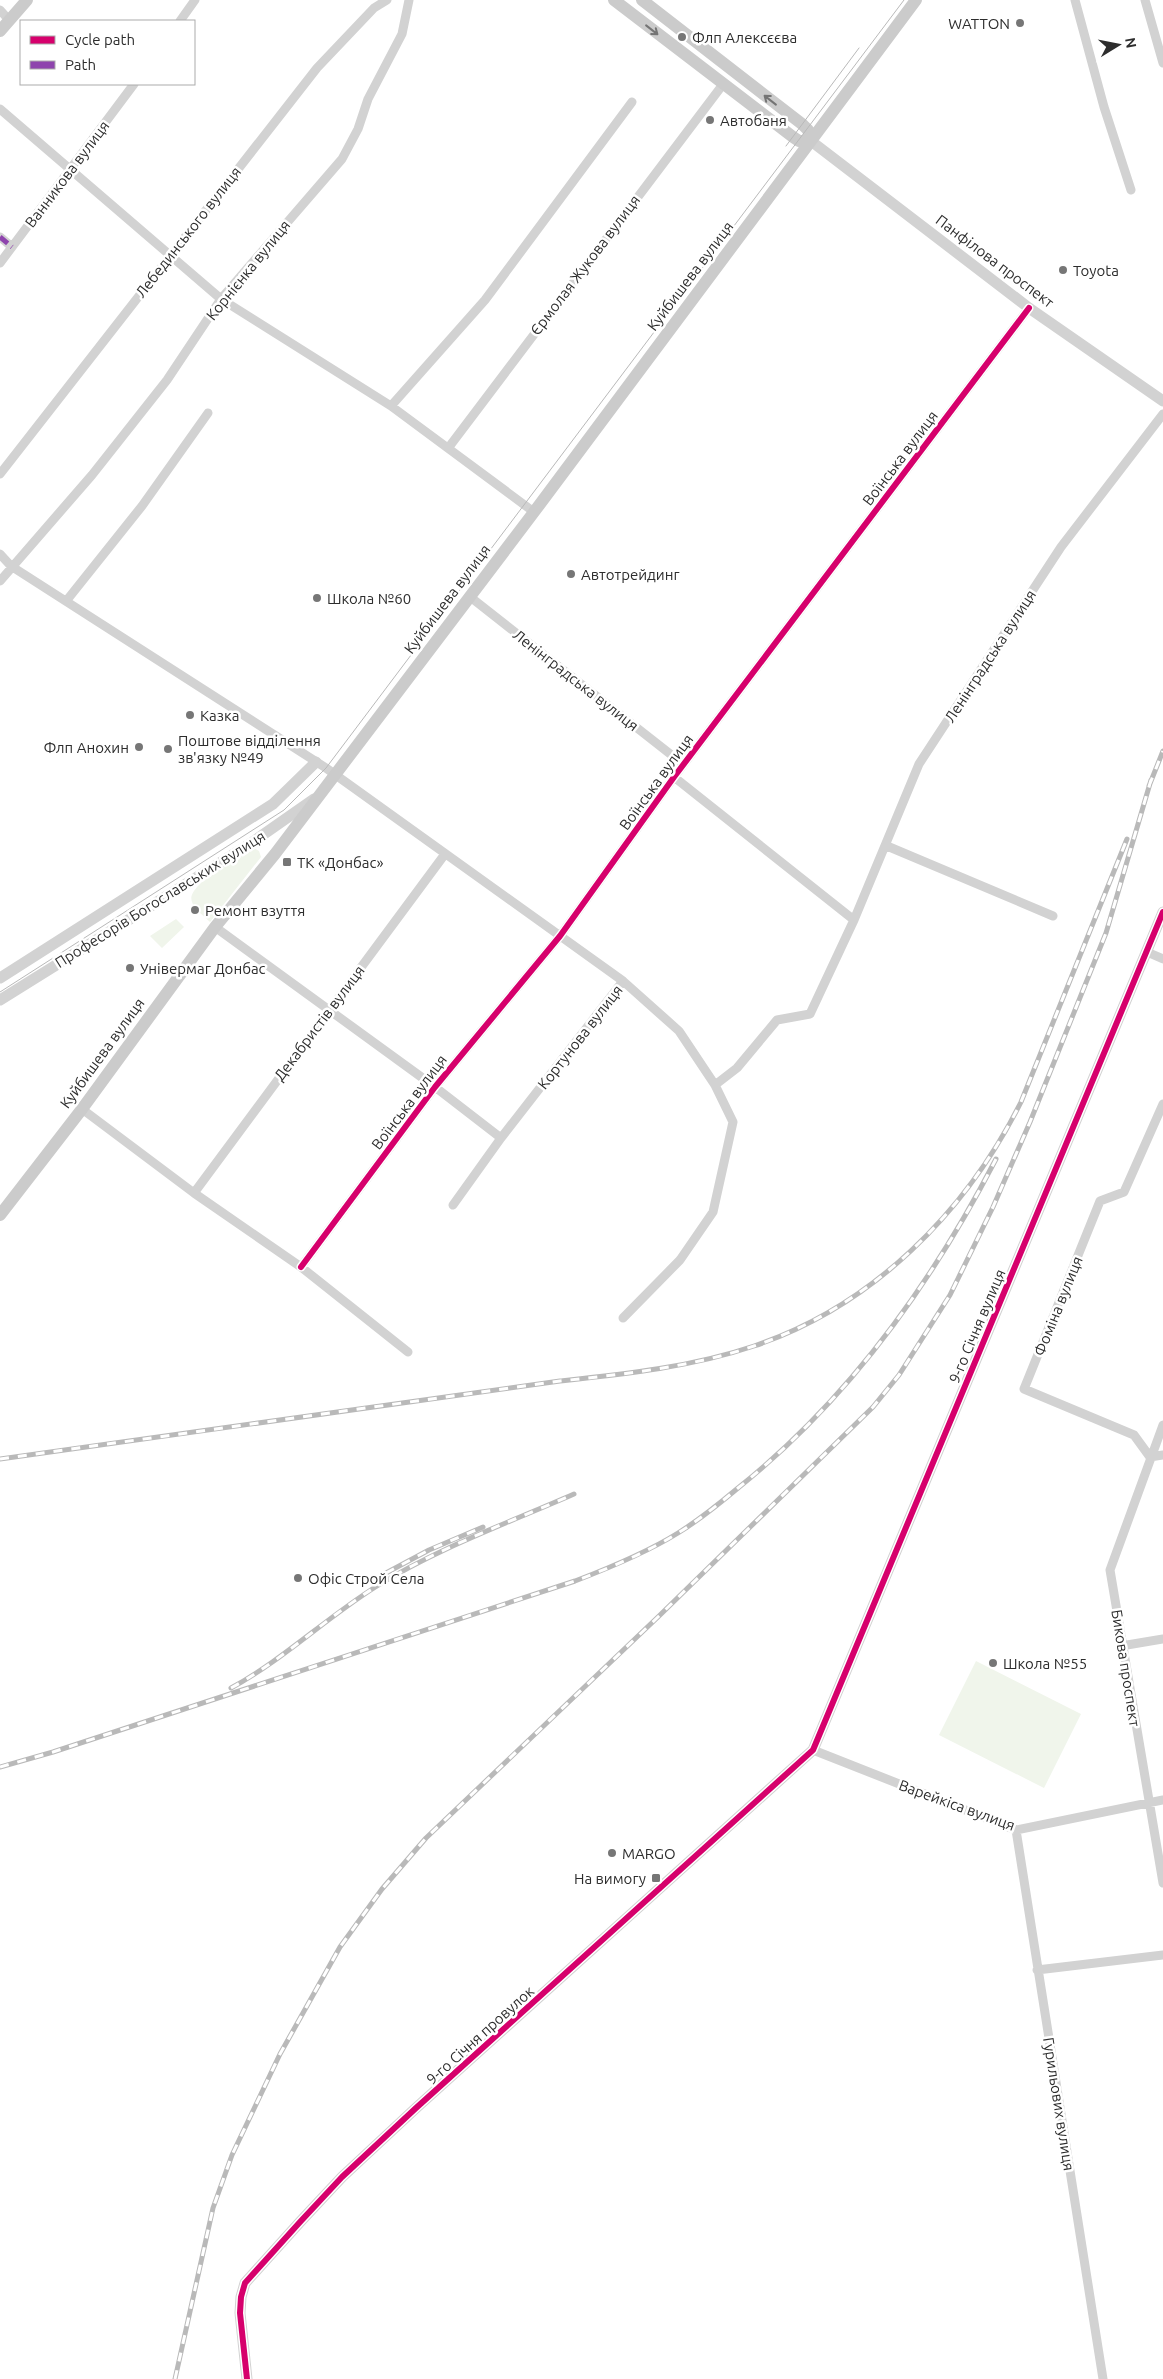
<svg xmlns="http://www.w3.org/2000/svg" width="1163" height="2379" font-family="Ubuntu,sans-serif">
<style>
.green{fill:#f0f5eb}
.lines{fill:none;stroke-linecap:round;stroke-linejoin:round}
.minor{stroke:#d2d2d2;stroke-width:9}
.tertiary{stroke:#d2d2d2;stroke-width:11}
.secondary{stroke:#cbcbcb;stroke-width:12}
.tram{stroke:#b9b9b9;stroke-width:1}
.rail-casing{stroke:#b9b9b9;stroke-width:5}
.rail{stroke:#fff;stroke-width:3;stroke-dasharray:9;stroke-linecap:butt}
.quiet{stroke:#8e44ad;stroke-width:5;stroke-dasharray:10 5;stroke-linecap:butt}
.cycleway-casing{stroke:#fff;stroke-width:9}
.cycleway{stroke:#d6006c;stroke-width:6}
.oneway{stroke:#747474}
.poi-dot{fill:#767676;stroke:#fff;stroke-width:2}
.labels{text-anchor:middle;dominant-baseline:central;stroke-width:5;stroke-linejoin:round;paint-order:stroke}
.poi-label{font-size:15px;fill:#2d2d2d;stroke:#fff;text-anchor:start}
.street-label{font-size:15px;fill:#2d2d2d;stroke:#fff}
</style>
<rect width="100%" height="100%" fill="#fff"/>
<path class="green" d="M254,848l5,3 2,6 -51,65c-5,-5 -16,-13 -18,-20 -7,-17 49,-46 62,-54z
M176,919l8,8 -22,21 -12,-12z
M976,1661l105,53 -37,74 -105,-53z"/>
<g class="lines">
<path class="minor" d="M1075,0l29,107 27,83
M1145,0l18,63
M0,10l9,10
M180,21l15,-21
M0,109l221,190 170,107 143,106
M0,237l12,10
M0,263l134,-179
M391,406l94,-106 147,-198
M449,447l275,-364
M0,474l317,-406 57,-60 13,-8
M0,554l11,12 315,202 297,213
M0,581l92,-106 75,-95 54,-81 121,-140 16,-30 10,-30 34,-65 7,-34
M469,596l214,168
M67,600l75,-94 66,-93
M674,777l180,143
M887,846l166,70
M215,927l220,160 66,51
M1147,952l16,7
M715,1085l22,-17 40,-48 33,-6 44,-94 65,-156 142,-217 102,-133
M82,1109l112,84 107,74 107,85
M194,1193l251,-339
M453,1205l48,-67 122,-157 56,50 36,54 18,37 -20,90 -33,48 -57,58
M301,1267l134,-180 125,-151 114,-159 355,-469
M1163,1425l-53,145 53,313
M1150,1457l-16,-22 -110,-46 76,-188 24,-9 39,-88
M1150,1457l13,-2
M1121,1646l42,-7
M813,1750l203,80 147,-30
M1016,1830l87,549
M1037,1970l126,-15"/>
<path class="tertiary" d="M811,141l218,167 134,93
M0,978l273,-174 43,-42
M0,1000l247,-154 67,-47
M247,2379l-7,-66 1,-16 4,-14 55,-61 42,-45 74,-69 397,-358 350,-838"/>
<path class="secondary" d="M614,0l179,137 6,4h12
M642,0l160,124 6,6 3,11
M0,31l27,-31
M0,1215l82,-106 133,-182 60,-73 259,-342 382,-512"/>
<path class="tram" d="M786,146l73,-98
M0,992l284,-182 42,-42 578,-768"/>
<g class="rail-casing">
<path id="rail" d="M1149,786l14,-35
M0,1459l560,-78c65,-7 132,-14 194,-35 119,-40 212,-134 267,-244l106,-263
M386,1573l43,-23 54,-23
M231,1688c52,-28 96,-71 146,-102 61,-38 131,-63 197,-92
M0,1767l53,-15 522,-171c34,-13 71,-28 103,-48 21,-13 41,-29 60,-45 110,-88 194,-205 258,-329
M175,2379l38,-171 19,-53 48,-101 60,-107 42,-58 44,-51 233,-222 214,-209 26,-32 51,-80 43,-88 37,-85 76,-189 45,-153"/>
</g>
<use href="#rail" class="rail"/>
<path class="quiet" d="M0,237l12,10"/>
<g class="cycleway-casing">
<path id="cycleway" d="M301,1267l134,-180 125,-151 114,-159 355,-469
M247,2379l-7,-66 1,-16 4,-14 55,-61 42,-45 74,-69 397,-358 350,-838"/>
</g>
<use href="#cycleway" class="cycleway"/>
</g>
<defs><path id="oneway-shaft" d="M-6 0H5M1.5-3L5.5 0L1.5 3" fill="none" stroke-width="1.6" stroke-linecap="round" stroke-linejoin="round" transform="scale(1.25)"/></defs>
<g class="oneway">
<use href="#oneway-shaft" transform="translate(652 30) rotate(38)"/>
<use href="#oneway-shaft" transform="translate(770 100) rotate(-142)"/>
</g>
<g class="poi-dot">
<circle cx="1020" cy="23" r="5"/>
<circle cx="682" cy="37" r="5"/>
<circle cx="710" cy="120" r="5"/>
<circle cx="1063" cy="270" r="5"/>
<circle cx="571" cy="574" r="5"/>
<circle cx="317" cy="598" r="5"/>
<circle cx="190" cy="715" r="5"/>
<circle cx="139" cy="747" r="5"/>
<circle cx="168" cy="749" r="5"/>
<rect x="282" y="857" width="10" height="10" rx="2.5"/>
<circle cx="195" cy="910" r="5"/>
<circle cx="130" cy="968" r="5"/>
<circle cx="298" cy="1578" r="5"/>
<circle cx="993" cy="1663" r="5"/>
<circle cx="612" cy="1853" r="5"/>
<rect x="651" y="1873" width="10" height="10" rx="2.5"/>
</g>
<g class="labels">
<g class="poi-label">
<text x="1010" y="23" text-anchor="end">WATTON</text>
<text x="692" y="37">Флп Алексєєва</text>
<text x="720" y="120">Автобаня</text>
<text x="1073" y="270">Toyota</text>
<text x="581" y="574">Автотрейдинг</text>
<text x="327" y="598">Школа №60</text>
<text x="200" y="715">Казка</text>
<text x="178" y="740">Поштове відділення<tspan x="178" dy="17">зв'язку №49</tspan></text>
<text x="129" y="747" text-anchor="end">Флп Анохин</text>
<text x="297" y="862">ТК «Донбас»</text>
<text x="205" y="910">Ремонт взуття</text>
<text x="140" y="968">Універмаг Донбас</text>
<text x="308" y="1578">Офіс Строй Села</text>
<text x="1003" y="1663">Школа №55</text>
<text x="622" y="1853">MARGO</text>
<text x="646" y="1878" text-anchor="end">На вимогу</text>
</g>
<g class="street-label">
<text transform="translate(67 174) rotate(-53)">Ванникова вулиця</text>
<text transform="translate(188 232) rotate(-52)">Лебединського вулиця</text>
<text transform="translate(995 261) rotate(37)">Панфілова проспект</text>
<text transform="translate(585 265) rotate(-53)">Єрмолая Жукова вулиця</text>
<text transform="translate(248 270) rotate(-51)">Корнієнка вулиця</text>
<text transform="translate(690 276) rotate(-53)">Куйбишева вулиця</text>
<text transform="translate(900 458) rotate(-53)">Воїнська вулиця</text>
<text transform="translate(447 599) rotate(-53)">Куйбишева вулиця</text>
<text transform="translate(990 656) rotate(-57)">Ленінградська вулиця</text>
<text transform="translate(576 680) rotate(38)">Ленінградська вулиця</text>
<text transform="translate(656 782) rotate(-54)">Воїнська вулиця</text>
<text transform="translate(160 899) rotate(-32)">Професорів Богославських вулиця</text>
<text transform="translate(319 1023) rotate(-53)">Декабристів вулиця</text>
<text transform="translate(580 1037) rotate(-52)">Кортунова вулиця</text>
<text transform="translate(102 1053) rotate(-54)">Куйбишева вулиця</text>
<text transform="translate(409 1102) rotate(-53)">Воїнська вулиця</text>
<text transform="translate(1058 1306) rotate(-68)">Фоміна вулиця</text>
<text transform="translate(977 1326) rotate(-67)">9-го Січня вулиця</text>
<text transform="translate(1126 1668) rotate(81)">Бикова проспект</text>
<text transform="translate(957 1805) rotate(20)">Варейкіса вулиця</text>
<text transform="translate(480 2035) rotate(-42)">9-го Січня провулок</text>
<text transform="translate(1059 2104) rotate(81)">Гурильових вулиця</text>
</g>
</g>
<rect x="20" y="20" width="175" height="65" fill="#ffffff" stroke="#ababab"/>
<rect x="30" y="36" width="25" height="8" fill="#d6006c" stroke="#ababab"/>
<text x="65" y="45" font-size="15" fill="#2d2d2d">Cycle path</text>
<rect x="30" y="61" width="25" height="8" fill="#8e44ad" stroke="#ababab"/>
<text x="65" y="70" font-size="15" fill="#2d2d2d">Path</text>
<g transform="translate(1118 45) rotate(80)" stroke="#ffffff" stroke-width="4" paint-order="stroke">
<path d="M0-4L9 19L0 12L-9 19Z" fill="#2d2d2d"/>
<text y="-8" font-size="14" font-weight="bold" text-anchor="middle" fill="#2d2d2d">N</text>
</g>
</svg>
